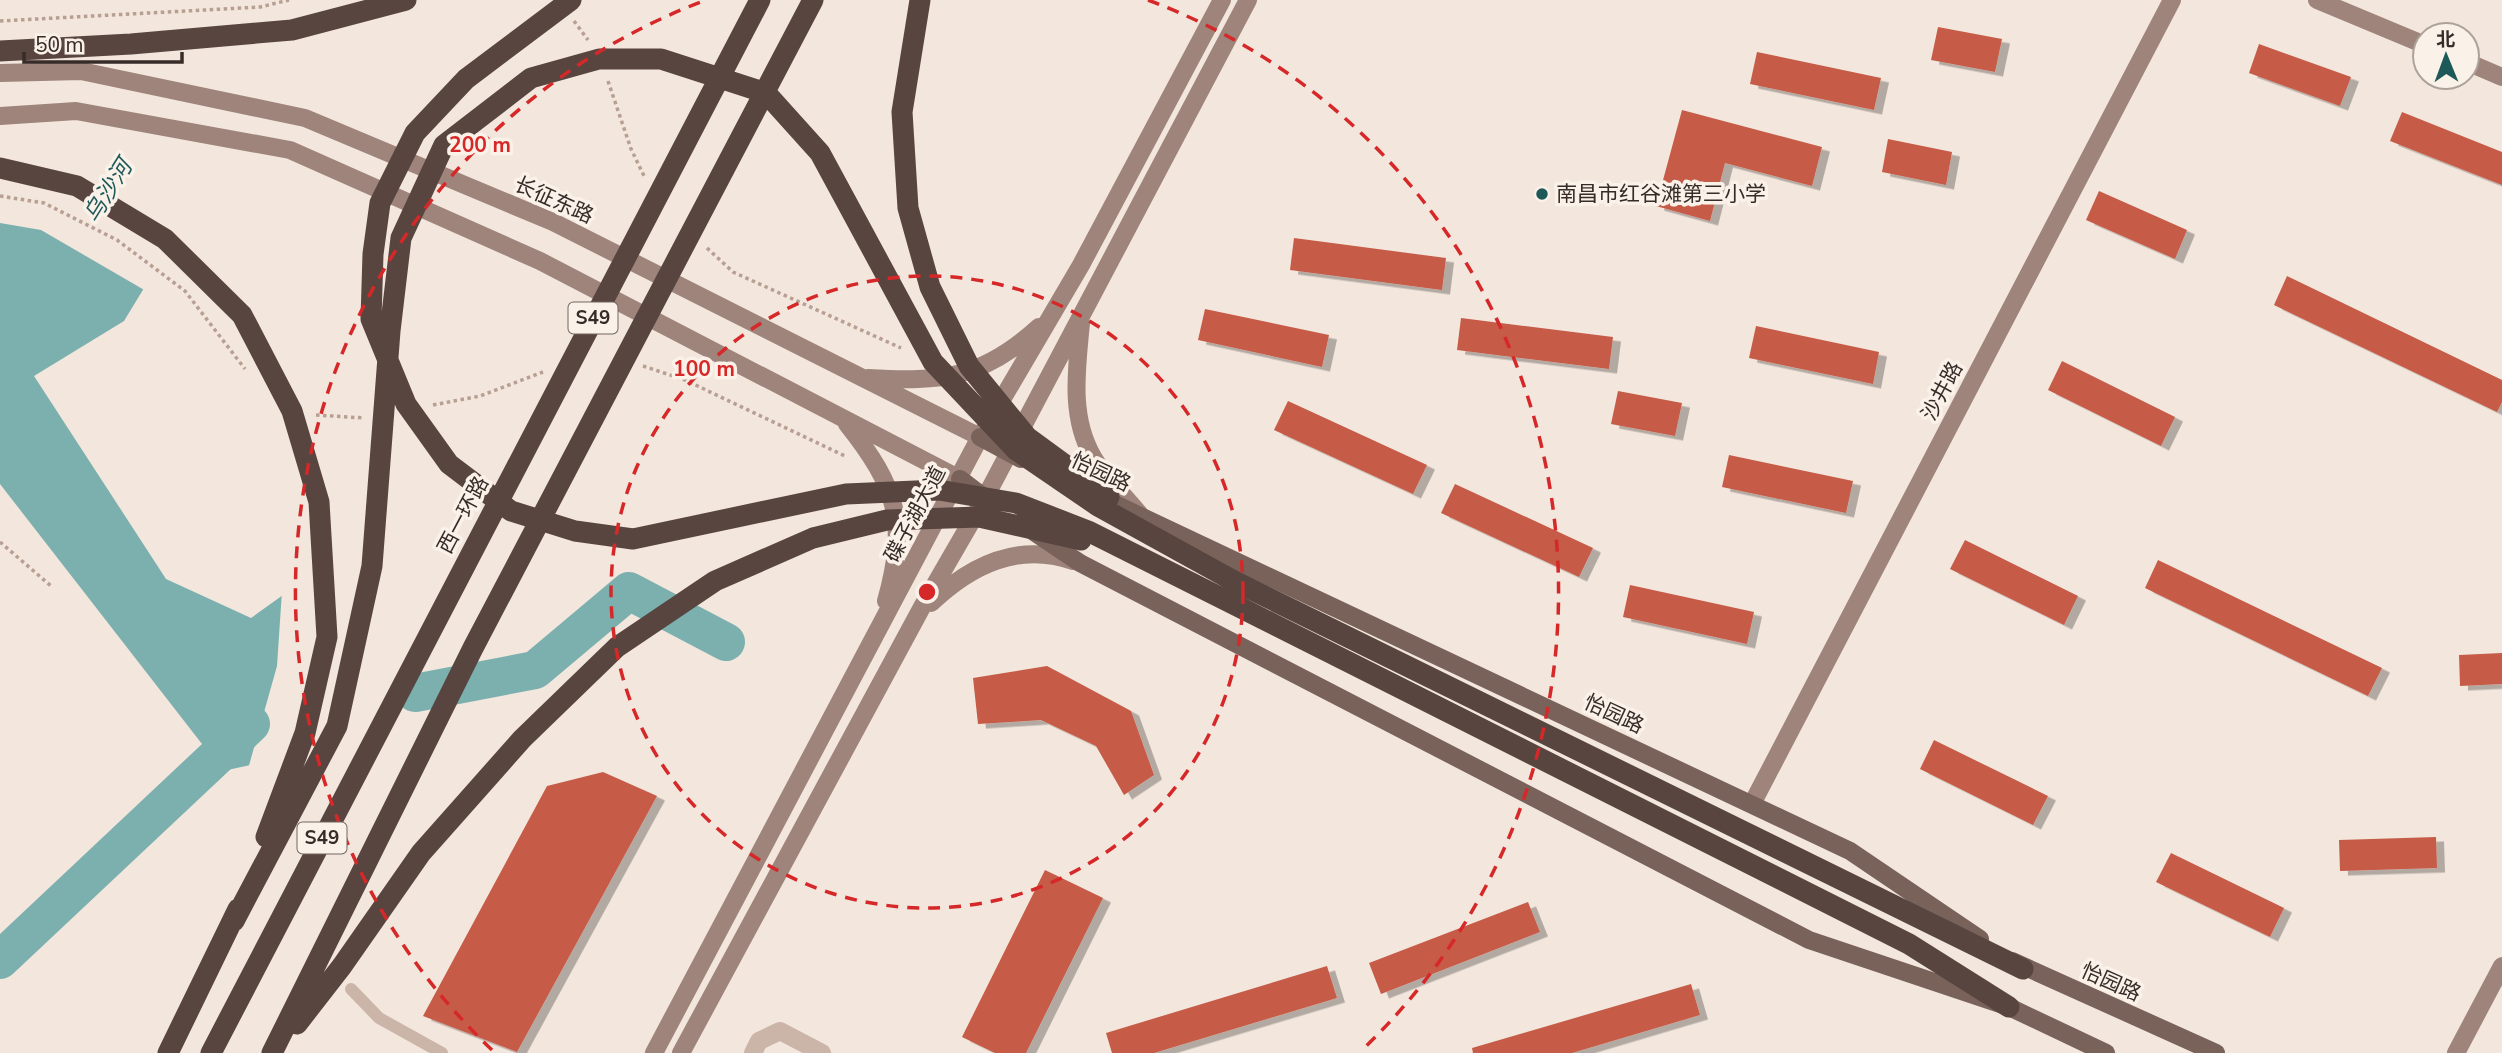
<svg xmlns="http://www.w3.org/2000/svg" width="2502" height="1053" font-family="'Nunito Sans','Noto Sans SC',sans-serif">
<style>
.water{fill:#7bb0ae}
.pier{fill:#f2e6dd}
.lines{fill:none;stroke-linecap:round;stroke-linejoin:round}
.river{stroke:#7bb0ae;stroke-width:38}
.building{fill:#c65c47;filter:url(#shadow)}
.path{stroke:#b79f92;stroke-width:3.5;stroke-dasharray:3.5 3.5;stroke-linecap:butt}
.lane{stroke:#cbb5a8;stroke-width:12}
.street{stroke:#cbb5a8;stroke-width:18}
.secondary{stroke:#9e847a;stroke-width:18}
.primary{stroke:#796259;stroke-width:18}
.highway{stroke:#584540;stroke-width:21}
.ring{fill:none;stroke:#d62828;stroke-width:3.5;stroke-dasharray:12 9}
.poi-dot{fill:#1e5959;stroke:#faf1e9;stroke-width:2.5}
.labels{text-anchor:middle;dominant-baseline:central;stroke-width:7;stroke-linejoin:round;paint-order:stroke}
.shield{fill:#faf1e9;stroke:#726762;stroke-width:2}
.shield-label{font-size:19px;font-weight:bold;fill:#372c28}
.poi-label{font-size:21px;fill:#372c28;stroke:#faf1e9;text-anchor:start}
.street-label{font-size:21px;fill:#372c28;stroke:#faf1e9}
.water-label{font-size:23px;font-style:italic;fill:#1e5959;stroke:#faf1e9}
.centre{fill:#d62828;stroke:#faf1e9;stroke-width:3.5}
.ring-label{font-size:21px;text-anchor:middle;font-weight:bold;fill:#d62828;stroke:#faf1e9;stroke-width:7;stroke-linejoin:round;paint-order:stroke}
</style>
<defs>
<filter id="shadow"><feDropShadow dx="8" dy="4.5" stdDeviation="0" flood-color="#0004"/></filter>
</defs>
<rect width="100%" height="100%" fill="#f2e6dd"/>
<path class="water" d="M200,196l-76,125 -90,55 132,203 85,39 95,-68 121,167 -244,54 -223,-287v-277z"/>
<path class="pier" d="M29,0h279l-40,93 -122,198 -105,-61 -41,-7v-32z
M344,547l4,1 123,170 -223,51 29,-103 5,-75z"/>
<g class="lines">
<path class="river" d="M415,693l120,-23 94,-79 97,51
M0,960l251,-236"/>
</g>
<path class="building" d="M1938,27l64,12 -7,33 -64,-12z
M2259,44l92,33 -11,29 -91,-33z
M1757,52l124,26 -7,32 -124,-26z
M1682,110l140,37 -10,39 -87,-23 -15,58 -54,-15z
M2402,112l100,40v33l-112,-44z
M1888,139l64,13 -6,33 -64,-13z
M2099,191l88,39 -12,29 -89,-39z
M1294,238l152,20 -4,32 -152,-20z
M2287,276l215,104v22l-5,10 -223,-107z
M1205,309l124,26 -7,32 -124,-27z
M1461,318l152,19 -4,32 -152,-19z
M1756,326l123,26 -6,32 -124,-26z
M2062,361l113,56 -14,29 -113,-56z
M1618,391l64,12 -7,33 -64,-12z
M1288,401l139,64 -14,29 -139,-64z
M1729,455l124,26 -7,32 -124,-26z
M1455,484l138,64 -14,29 -138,-64z
M1965,540l113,56 -14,29 -114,-56z
M2158,560l224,108 -14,28 -223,-108z
M1630,585l124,27 -7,32 -124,-27z
M2502,653v31l-42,2 -1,-31z
M1047,666l84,45 23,64 -30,20 -28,-49 -55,-26 -63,4 -5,-46z
M1934,740l114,56 -15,29 -113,-56z
M603,772l54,24 -140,256 -94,-36 124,-230z
M2436,837l1,31 -97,3 -1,-31z
M2171,853l113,55 -14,29 -114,-55z
M1045,870l58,28 -77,155h-31l-33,-16z
M1528,902l12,30 -159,62 -12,-31z
M1327,966l10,32 -183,55h-42l-6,-20z
M1691,984l9,31 -128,38h-99l-1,-5z"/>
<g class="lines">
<path class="path" d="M0,21l260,-14 29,-7
M574,21l14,19
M608,81l23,68 14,29
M0,196l44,7 73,37 68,51 60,78
M707,248l26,24 168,76
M643,366l42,14 162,77
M433,405l47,-9 63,-24
M316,415l48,3
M0,542l51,44"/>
<path class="lane" d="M351,989l28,29 63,35"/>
<path class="street" d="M753,1053l6,-12 21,-10 42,22"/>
<path class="secondary" d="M2317,0l108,45
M2467,62l35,15
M0,73l81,-2 224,47 248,104 427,215
M0,116l76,-5 214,39 250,111 420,218
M1081,323c-4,44 -12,93 12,134 12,21 33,40 48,59
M868,378c74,4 114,1 171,-51
M847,424c50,63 61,98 39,177
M931,603c40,-38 87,-61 142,-42
M1752,804l420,-804
M654,1053l326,-616 101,-172 141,-265
M681,1053l241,-446 63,-109 263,-498
M2456,1053l46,-87"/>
<path class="primary" d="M980,437l41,22
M960,479l25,19
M1100,497l750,354 130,88
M1034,532l46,31 729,377 200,67 97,46
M2012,961l204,92"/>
<path class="highway" d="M571,0l-105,79 -51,54 -35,70 -7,51 -2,65 35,85 43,60 62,47 64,20 58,8 213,-45 93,-4 77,13 72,28 821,413 100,63
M920,0l-18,112 6,96 22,79 39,79 58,71 82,60
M0,51l131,-7 161,-14 114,-30
M0,168l77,18 88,53 77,76 50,96 27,91 8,135 -22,96 -39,104
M234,921l103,-195 35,-160 18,-235 11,-93 43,-93 87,-67 68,-19h62l105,34 54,60 113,209 83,88 82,56 134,74 791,389
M297,1024l45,-58 79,-113 101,-114 95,-92 98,-66 98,-43 74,-18 92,-3 102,23
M168,1053l70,-144
M211,1053l549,-1053
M272,1053l201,-405 340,-648"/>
</g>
<g class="ring">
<circle cx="927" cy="592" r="316"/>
<path d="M492 1050A632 632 0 0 1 706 0M1148 0A632 632 0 0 1 1362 1050"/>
</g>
<circle class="poi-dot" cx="1542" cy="194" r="7"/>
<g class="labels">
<g class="shield">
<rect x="568.5" y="302.5" width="49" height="31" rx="5"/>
<rect x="297.5" y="822.5" width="49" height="31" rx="5"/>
</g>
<g class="shield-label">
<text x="593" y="318">S49</text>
<text x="322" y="838">S49</text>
</g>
<g class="poi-label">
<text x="1556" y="194">南昌市红谷滩第三小学</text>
</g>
<g class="street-label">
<text transform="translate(554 200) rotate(24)">长征东路</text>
<text transform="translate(1942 391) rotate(-62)">沙井路</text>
<text transform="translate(1101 472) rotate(25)">怡园路</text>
<text transform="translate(915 514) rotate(-62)">碟子湖大道</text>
<text transform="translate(463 515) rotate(-62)">西一环路</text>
<text transform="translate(1614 714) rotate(25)">怡园路</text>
<text transform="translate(2111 982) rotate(24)">怡园路</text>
</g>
<g class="water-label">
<text transform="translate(108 191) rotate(-58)">乌沙河</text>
</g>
</g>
<circle cx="927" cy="592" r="10" class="centre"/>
<g class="ring-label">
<text x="480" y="152">200 m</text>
<text x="704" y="376">100 m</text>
</g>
<g transform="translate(2446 56) rotate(359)"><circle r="33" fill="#faf1e9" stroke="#aca29c" stroke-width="2"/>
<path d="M0-5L12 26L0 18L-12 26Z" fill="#1e5959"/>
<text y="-10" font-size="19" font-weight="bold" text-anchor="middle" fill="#372c28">北</text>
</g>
<path d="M24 52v10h158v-10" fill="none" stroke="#372c28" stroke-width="3.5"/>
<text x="35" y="52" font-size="21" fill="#372c28" stroke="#faf1e9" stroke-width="5" paint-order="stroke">50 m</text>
</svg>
